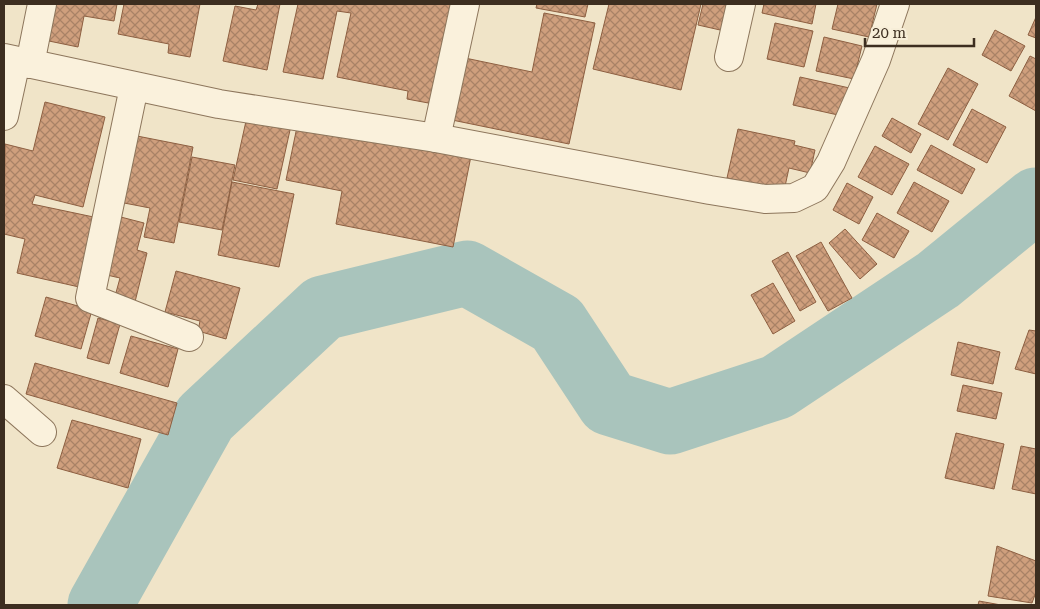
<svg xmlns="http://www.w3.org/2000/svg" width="1040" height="609" font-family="'Roboto Serif',serif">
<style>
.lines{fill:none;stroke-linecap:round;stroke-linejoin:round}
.river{stroke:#a9c4bc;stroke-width:65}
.building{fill:url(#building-cross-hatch);stroke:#8d5f41}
.minor-casing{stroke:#8d765c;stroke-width:30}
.tertiary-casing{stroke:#8d765c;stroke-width:30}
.minor{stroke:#faf1dc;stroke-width:28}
.tertiary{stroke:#faf1dc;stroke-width:28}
</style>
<defs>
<pattern id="building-cross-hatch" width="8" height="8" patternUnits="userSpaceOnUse" patternTransform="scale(1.25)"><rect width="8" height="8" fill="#cf9f7d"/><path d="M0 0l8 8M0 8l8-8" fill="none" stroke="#a98266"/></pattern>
</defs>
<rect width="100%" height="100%" fill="#f0e4c8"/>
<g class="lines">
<path class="river" d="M100,605l105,-187 118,-110 144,-35 90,51 52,79 61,19 107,-35 161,-107 98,-80"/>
</g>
<path class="building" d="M51,4h66l-3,17 -30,-5 -6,31 -34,-7z
M124,4h76l-10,53 -22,-4 1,-9 -51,-10z
M258,4h22l-13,66 -44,-9 12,-55 21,4z
M298,4h162l-21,101 -32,-6 1,-8 -71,-14 14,-64 -14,-2 -14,68 -40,-7z
M537,4h51l-3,13 -49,-9z
M609,4h92l-20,86 -88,-21z
M703,4h33l-7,28 -31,-7z
M764,4h52l-4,20 -50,-11z
M838,4h39l-8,33 -37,-8z
M544,13l51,10 -26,121 -117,-24 13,-62 67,14z
M1036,17v21l-8,-3z
M775,23l38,8 -9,36 -37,-8z
M995,30l30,16 -14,25 -29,-16z
M824,37l38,9 -8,33 -38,-8z
M1030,56l6,3v52l-27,-15z
M948,68l30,16 -30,56 -30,-16z
M800,77l54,12 -7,28 -54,-12z
M45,102l60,15 -22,90 -48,-12 -3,9 71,15 -15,70 -71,-16 8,-34 -21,-5 1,-90 28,7z
M972,109l34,18 -19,36 -34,-18z
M248,112l44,9 -15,68 -44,-9z
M892,118l29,16 -10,19 -29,-17z
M298,122l173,34 -18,91 -117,-23 6,-33 -56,-11z
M738,129l57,12 -1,4 21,5 -5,23 -21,-5 -5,23 -57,-13z
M132,135l61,12 -19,96 -30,-6 6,-29 -31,-6z
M931,145l44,24 -13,25 -45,-24z
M875,146l34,18 -17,31 -34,-18z
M192,157l43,8 -13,65 -43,-8z
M232,182l62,12 -15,73 -61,-12z
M914,182l35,19 -17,31 -35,-19z
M847,183l26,14 -14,27 -26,-14z
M877,213l32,18 -15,27 -32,-18z
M113,215l31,8 -7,27 10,3 -13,53 -20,-6 6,-22 -22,-5z
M845,229l32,35 -17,15 -31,-36z
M821,242l31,56 -24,13 -32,-55z
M788,252l28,50 -16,9 -28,-50z
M176,271l64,17 -14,51 -28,-8 2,-10 -35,-9z
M773,283l22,38 -22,13 -22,-39z
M46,297l46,13 -11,39 -46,-13z
M98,318l22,6 -11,40 -22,-6z
M1029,330l7,1v43l-21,-5z
M131,336l47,13 -10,38 -48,-14z
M958,342l42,10 -7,32 -42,-9z
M35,363l142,40 -9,32 -142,-41z
M963,385l39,8 -6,26 -39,-8z
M72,420l69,19 -13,49 -71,-20z
M956,433l48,11 -10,45 -49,-11z
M1021,446l15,3v45l-24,-5z
M997,546l39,15v31l-4,11 -44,-7z
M979,601l22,4h-23z"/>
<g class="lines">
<g class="minor-casing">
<path id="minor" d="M729,57l12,-53
M30,64l12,-60
M134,87l-44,211 99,39
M4,116l12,-55
M436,138l29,-134
M4,399l38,33"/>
</g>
<g class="tertiary-casing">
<path id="tertiary" d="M4,58l215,46 217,34 274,52 55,9 29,-1 21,-10 16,-26 45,-102 19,-56"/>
</g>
<use href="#minor" class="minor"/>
<use href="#tertiary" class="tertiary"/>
</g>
<rect width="1040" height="609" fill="none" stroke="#3d2e20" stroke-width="10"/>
<path d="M865 38v8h109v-8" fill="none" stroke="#3d2e20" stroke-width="2.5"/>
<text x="872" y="38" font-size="15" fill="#3d2e20" stroke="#f7eed8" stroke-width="4" paint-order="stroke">20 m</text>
</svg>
